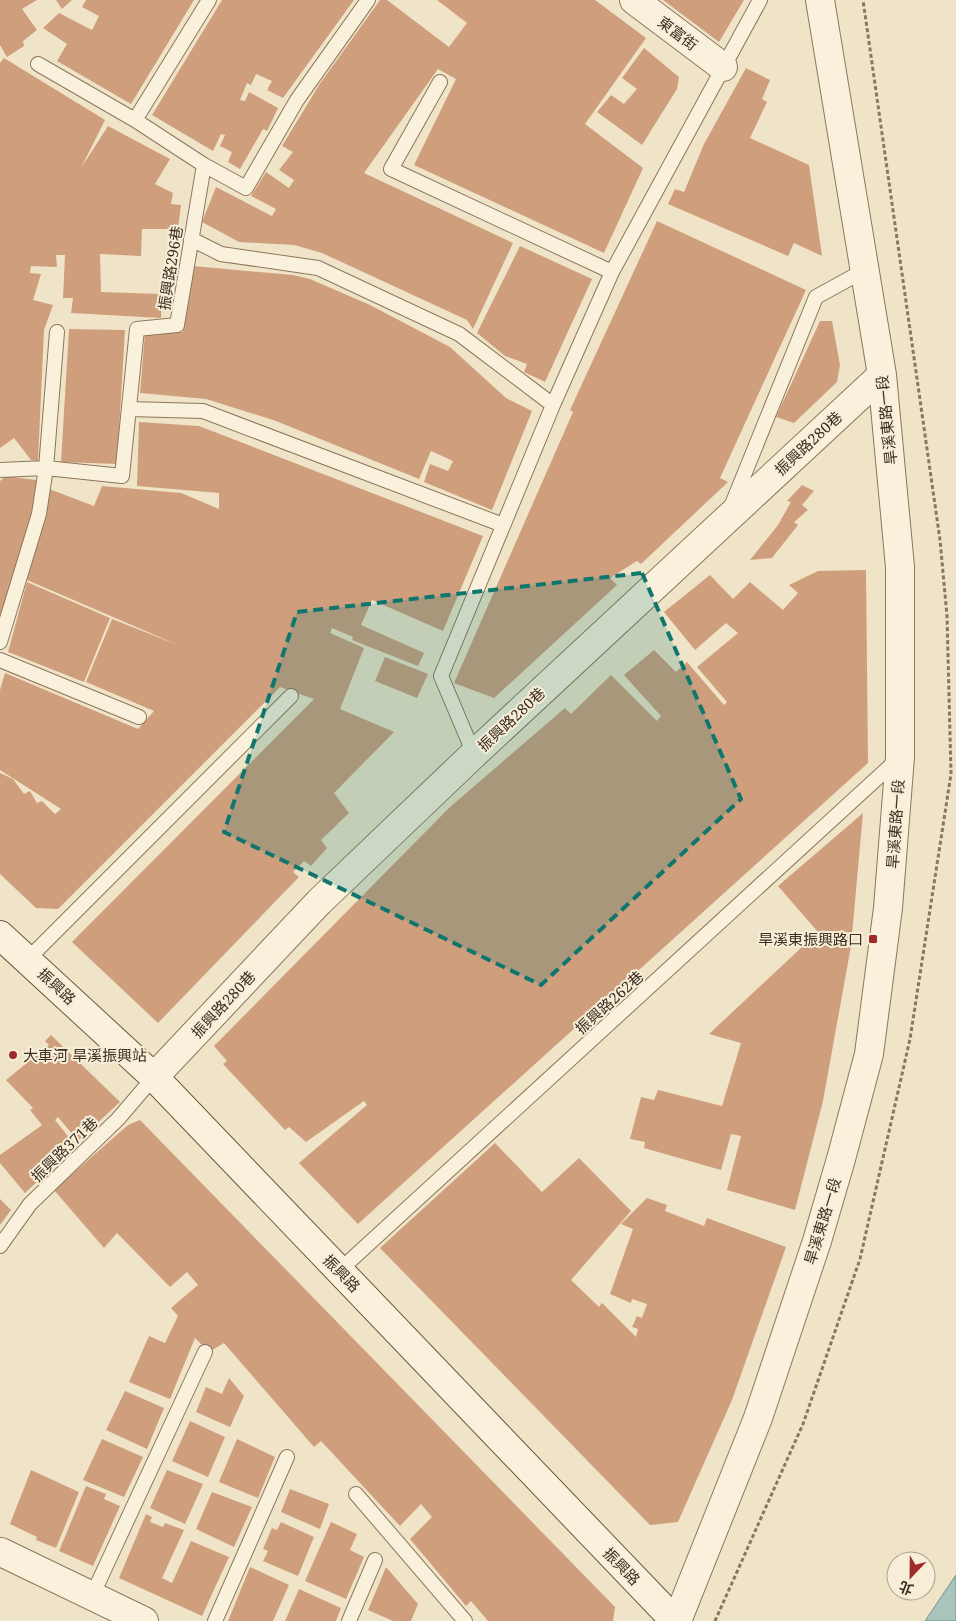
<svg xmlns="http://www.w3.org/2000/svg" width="956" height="1621" font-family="'Noto Serif','Noto Sans TC',serif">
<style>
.water{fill:#a9c4bc;stroke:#6f938a}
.building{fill:#cf9f7d}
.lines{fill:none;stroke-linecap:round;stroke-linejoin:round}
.lane-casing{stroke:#8d765c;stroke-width:16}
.street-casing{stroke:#8d765c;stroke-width:30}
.secondary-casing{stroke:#6f573f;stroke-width:30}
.path{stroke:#8d765c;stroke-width:3;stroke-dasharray:4 2.5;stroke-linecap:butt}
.lane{stroke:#faf1dc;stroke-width:14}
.street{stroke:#faf1dc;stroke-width:28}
.secondary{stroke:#faf1dc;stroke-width:28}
.marked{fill:#0f766e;fill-opacity:0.2;stroke:#0f766e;stroke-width:4;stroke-dasharray:10 6;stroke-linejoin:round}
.poi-dot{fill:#9e2a2b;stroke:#f7eed8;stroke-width:2}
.labels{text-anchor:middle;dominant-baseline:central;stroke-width:4;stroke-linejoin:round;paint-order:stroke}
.street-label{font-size:15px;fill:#3d2e20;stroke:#f7eed8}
.poi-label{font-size:15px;fill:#3d2e20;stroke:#f7eed8;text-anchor:end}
</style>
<rect width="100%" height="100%" fill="#f0e4c8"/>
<path class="water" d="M956,1575v46h-31z"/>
<path class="building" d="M0,0h37l-15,9 15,21 -14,11 1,5 -17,11 -7,-12z
M56,0h16l-10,9z
M86,0h108l-63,104 -74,-43 10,-17 -24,-16 16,-15 33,17 7,-14 -17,-9z
M222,0h132l-71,98 -16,-8 5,-9 -16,-7 -5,11 -4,-2 -7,17 5,1 4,-9 29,16 -11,23 -4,-2 -23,40 -12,-7 4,-10 -12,-6 5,-11 -4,-1 -8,17 -61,-36z
M380,0h7l62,47 18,-24 -30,-23h158l51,38 -61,86 58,44 -39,85 -190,-88 42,-86 -18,-10 -74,104 149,70 -40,86 -6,-9 -145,-67 -28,-8 -55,-3 -37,-20 14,-35 56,29 4,-7 -25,-13 15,-24 23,16 5,-8 -15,-10 14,-18 -11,-6 37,-61z
M663,0h81l-25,42z
M644,48l35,29 -2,12 -35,56 -45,-33 14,-17 13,9 13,-15 -15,-11z
M4,58l101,62 -24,48 27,-42 62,33 -15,25 18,9 -2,11 10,1 -3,24h-36l-1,27 -41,-2 1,38 61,2 -1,24 -90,-5 2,-15h-10l2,-43h-9l1,12 -26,-1 -1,7 11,1 -8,26 20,5 -9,25 -6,131 -7,-1 -17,-22 -14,10v-385z
M746,68l24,12 -8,19 5,3 -17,36 59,27 13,91 -28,-13 -6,13 -120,-52 7,-15 9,3 20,-48z
M657,221l149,69 -86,188 8,4 -87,82 -4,-3 -27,17 7,7 -123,113 -40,-15 119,-271 -3,-2z
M520,246l72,33 -47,103 -21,-10 3,-8 -22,-8 -28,-23z
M193,266l100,9 17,4 60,26 80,42 56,51 26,13 -40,99 -68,-28 6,-18 18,7 5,-10 -22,-10 -12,28 -143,-58 -70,-22 -66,-6 5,-61h38z
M820,321h12l8,44 -3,17 -43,41 -18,-6z
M69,329l56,1 -8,134 -56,-2z
M139,422l60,4 284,110 -40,95 -71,-31 -11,25 63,28 -6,13 -66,-26 1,-3 -21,-9 -2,5 34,15 -24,61 54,23 -60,61 15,20 -28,27 6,8 -16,18 -7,-5 -11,11 6,5 -141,146 -86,-81 242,-243 -34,-12 -222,222 -22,-1 -36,-34v-101l13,6 11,15 6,-3 7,12 5,-2 13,13 6,-5 -61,-39v-80l5,-17 133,56 16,-18 -68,-29 26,-63 66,26 -151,-65 22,-91 45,17 8,-20 79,7 38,16v-16l-82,-7z
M6,476l30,4 5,3 -31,110 -10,23v-135z
M802,485l12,6 -12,14 6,5 -14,12 4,3 -26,33 -22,2 28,-35 13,-23 -4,-1z
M866,570l2,193 -510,461 -59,-61 68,-58 -3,-4 -58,41 -17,-15 -4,3 -62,-66 4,-3 -13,-15 236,-239 115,-99 6,6 40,-39 46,46 4,-5 -37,-41 30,-25 22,22 11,-10 37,43 3,-3 -30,-35 41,-34 -12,-10 -31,27 -31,-38 46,-37 23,24 17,-17 33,28 15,-17 -9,-8 29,-14z
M27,582l83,36 -26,64 -76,-30z
M385,657l43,17 -11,24 -42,-17z
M863,813l-12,133 -28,155 -28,109 -68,-20 14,-54 -10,-2 -10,36 -77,-22 1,-6 -15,-3 11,-42 13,3 4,-10 64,16 19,-63 -32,-9 109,-102 -40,-46z
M51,1035l69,67 -42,39 -20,-24 -3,3 21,26 -51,47 -25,-30v-8l42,-30 -12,-15 3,-2 -27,-28 43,-35 -4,-4z
M140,1120l475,487 -2,14h-125l-17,-20 -5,5 -56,-67 22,-22 -11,-13 -21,22 -79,-85 -7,6 -90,-104 -15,9 -14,-14 -25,61 -41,-17 20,-46 16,7 13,-27 -7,-8 27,-23 -11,-13 -17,15 -53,-54 -13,15 -50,-58 74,-65z
M495,1143l47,49 37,-34 52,53 -60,69 28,27 3,-4 34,34 2,-8 -6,-2 5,-11 5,2 5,-14 -15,-5 -1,4 -21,-9 23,-65 -12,-5 26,-26 20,7 -2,6 39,15 3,-8 79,29 -54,153 -54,122 -28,3 -270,-277z
M0,1199l11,11 -11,15z
M229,1378l15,18 -14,31 -34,-15 10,-25 16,7z
M125,1391l39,17 -17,41 -41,-19z
M190,1421l35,16 -17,40 -36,-16z
M102,1439l41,18 -19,40 -41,-17z
M237,1439l38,18 -17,41 -39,-16z
M31,1470l48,22 -23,56 -20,-8 1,-3 -27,-13z
M167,1470l36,14 -18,40 -35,-16z
M86,1486l20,8 -2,5 16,7 -27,60 -34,-15z
M290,1489l39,15 -9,25 -39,-17z
M212,1492l40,15 -18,40 -38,-18z
M146,1514l6,3 -2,5 13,5 2,-4 19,7 -22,48 10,5 19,-42 38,16 -27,59 -83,-38z
M281,1522l33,15 -16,39 -35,-15 5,-10 -5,-2 9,-21 5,2z
M331,1522l26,12 -7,16 14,7 -18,42 -41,-18z
M250,1567l39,18 -16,36h-45z
M386,1567l32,37 -7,17h-18l-25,-11z
M299,1589l42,19 -5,13h-51z"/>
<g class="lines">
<g class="lane-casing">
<path id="lane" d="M38,64l97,56 69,45
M440,82l-49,87 221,103
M135,120l74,-120
M191,239l30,15 97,14 141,66 94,71
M129,409l74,2 300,114
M0,470l46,-2 11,-136
M731,507l85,-210 49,-27
M0,642l39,-128 7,-46 76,8 15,-147 40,-4 27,-160 42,23 51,-88 71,-100
M0,660l139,57
M474,754l-33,-78 112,-271 59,-133 148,-272
M28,959l263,-263
M0,1246l30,-42 88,-85 36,-42
M340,1270l558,-511
M356,1494l109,127
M92,1596l113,-244
M215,1621l72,-164
M349,1621l26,-61"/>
</g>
<g class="street-casing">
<path id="street" d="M634,0l89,67
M154,1077l165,-175 155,-148 408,-379
M1,1552l143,69
M677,1621l81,-203 59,-177 24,-82 28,-105 19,-146 12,-151v-190l-18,-192 -62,-375"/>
</g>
<g class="secondary-casing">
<path id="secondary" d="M0,935l154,142 521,544"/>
</g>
<path class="path" d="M715,1621l88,-197 57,-165 50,-220 41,-265 -4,-158 -7,-76 -77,-540"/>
<use href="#lane" class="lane"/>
<use href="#street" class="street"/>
<use href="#secondary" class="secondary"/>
</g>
<path class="marked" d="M642,573l99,226 -200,186 -317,-153 73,-220z"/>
<g class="poi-dot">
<rect x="868" y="934" width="10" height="10" rx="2.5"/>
<circle cx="13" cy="1055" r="5"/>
</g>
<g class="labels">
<g class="street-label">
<text transform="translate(678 33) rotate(37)">東富街</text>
<text transform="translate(170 268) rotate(-81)">振興路296巷</text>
<text transform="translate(886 420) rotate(-96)">旱溪東路一段</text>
<text transform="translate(808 443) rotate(-43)">振興路280巷</text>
<text transform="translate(511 719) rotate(-43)">振興路280巷</text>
<text transform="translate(895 824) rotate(-86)">旱溪東路一段</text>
<text transform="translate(57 986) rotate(43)">振興路</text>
<text transform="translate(609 1002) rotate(-42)">振興路262巷</text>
<text transform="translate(223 1004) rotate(-47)">振興路280巷</text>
<text transform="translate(64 1149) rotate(-44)">振興路371巷</text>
<text transform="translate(822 1221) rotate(-73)">旱溪東路一段</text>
<text transform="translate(342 1273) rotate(46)">振興路</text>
<text transform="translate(622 1566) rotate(46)">振興路</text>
</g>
<g class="poi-label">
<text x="863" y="939">旱溪東振興路口</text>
<text x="23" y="1055" text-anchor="start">大車河 旱溪振興站</text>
</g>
</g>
<g transform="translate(911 1576) rotate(202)"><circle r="24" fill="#f7eed8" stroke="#ada18e"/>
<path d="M0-4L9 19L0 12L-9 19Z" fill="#9e2a2b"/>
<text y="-8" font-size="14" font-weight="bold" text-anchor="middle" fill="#3d2e20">北</text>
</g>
</svg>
